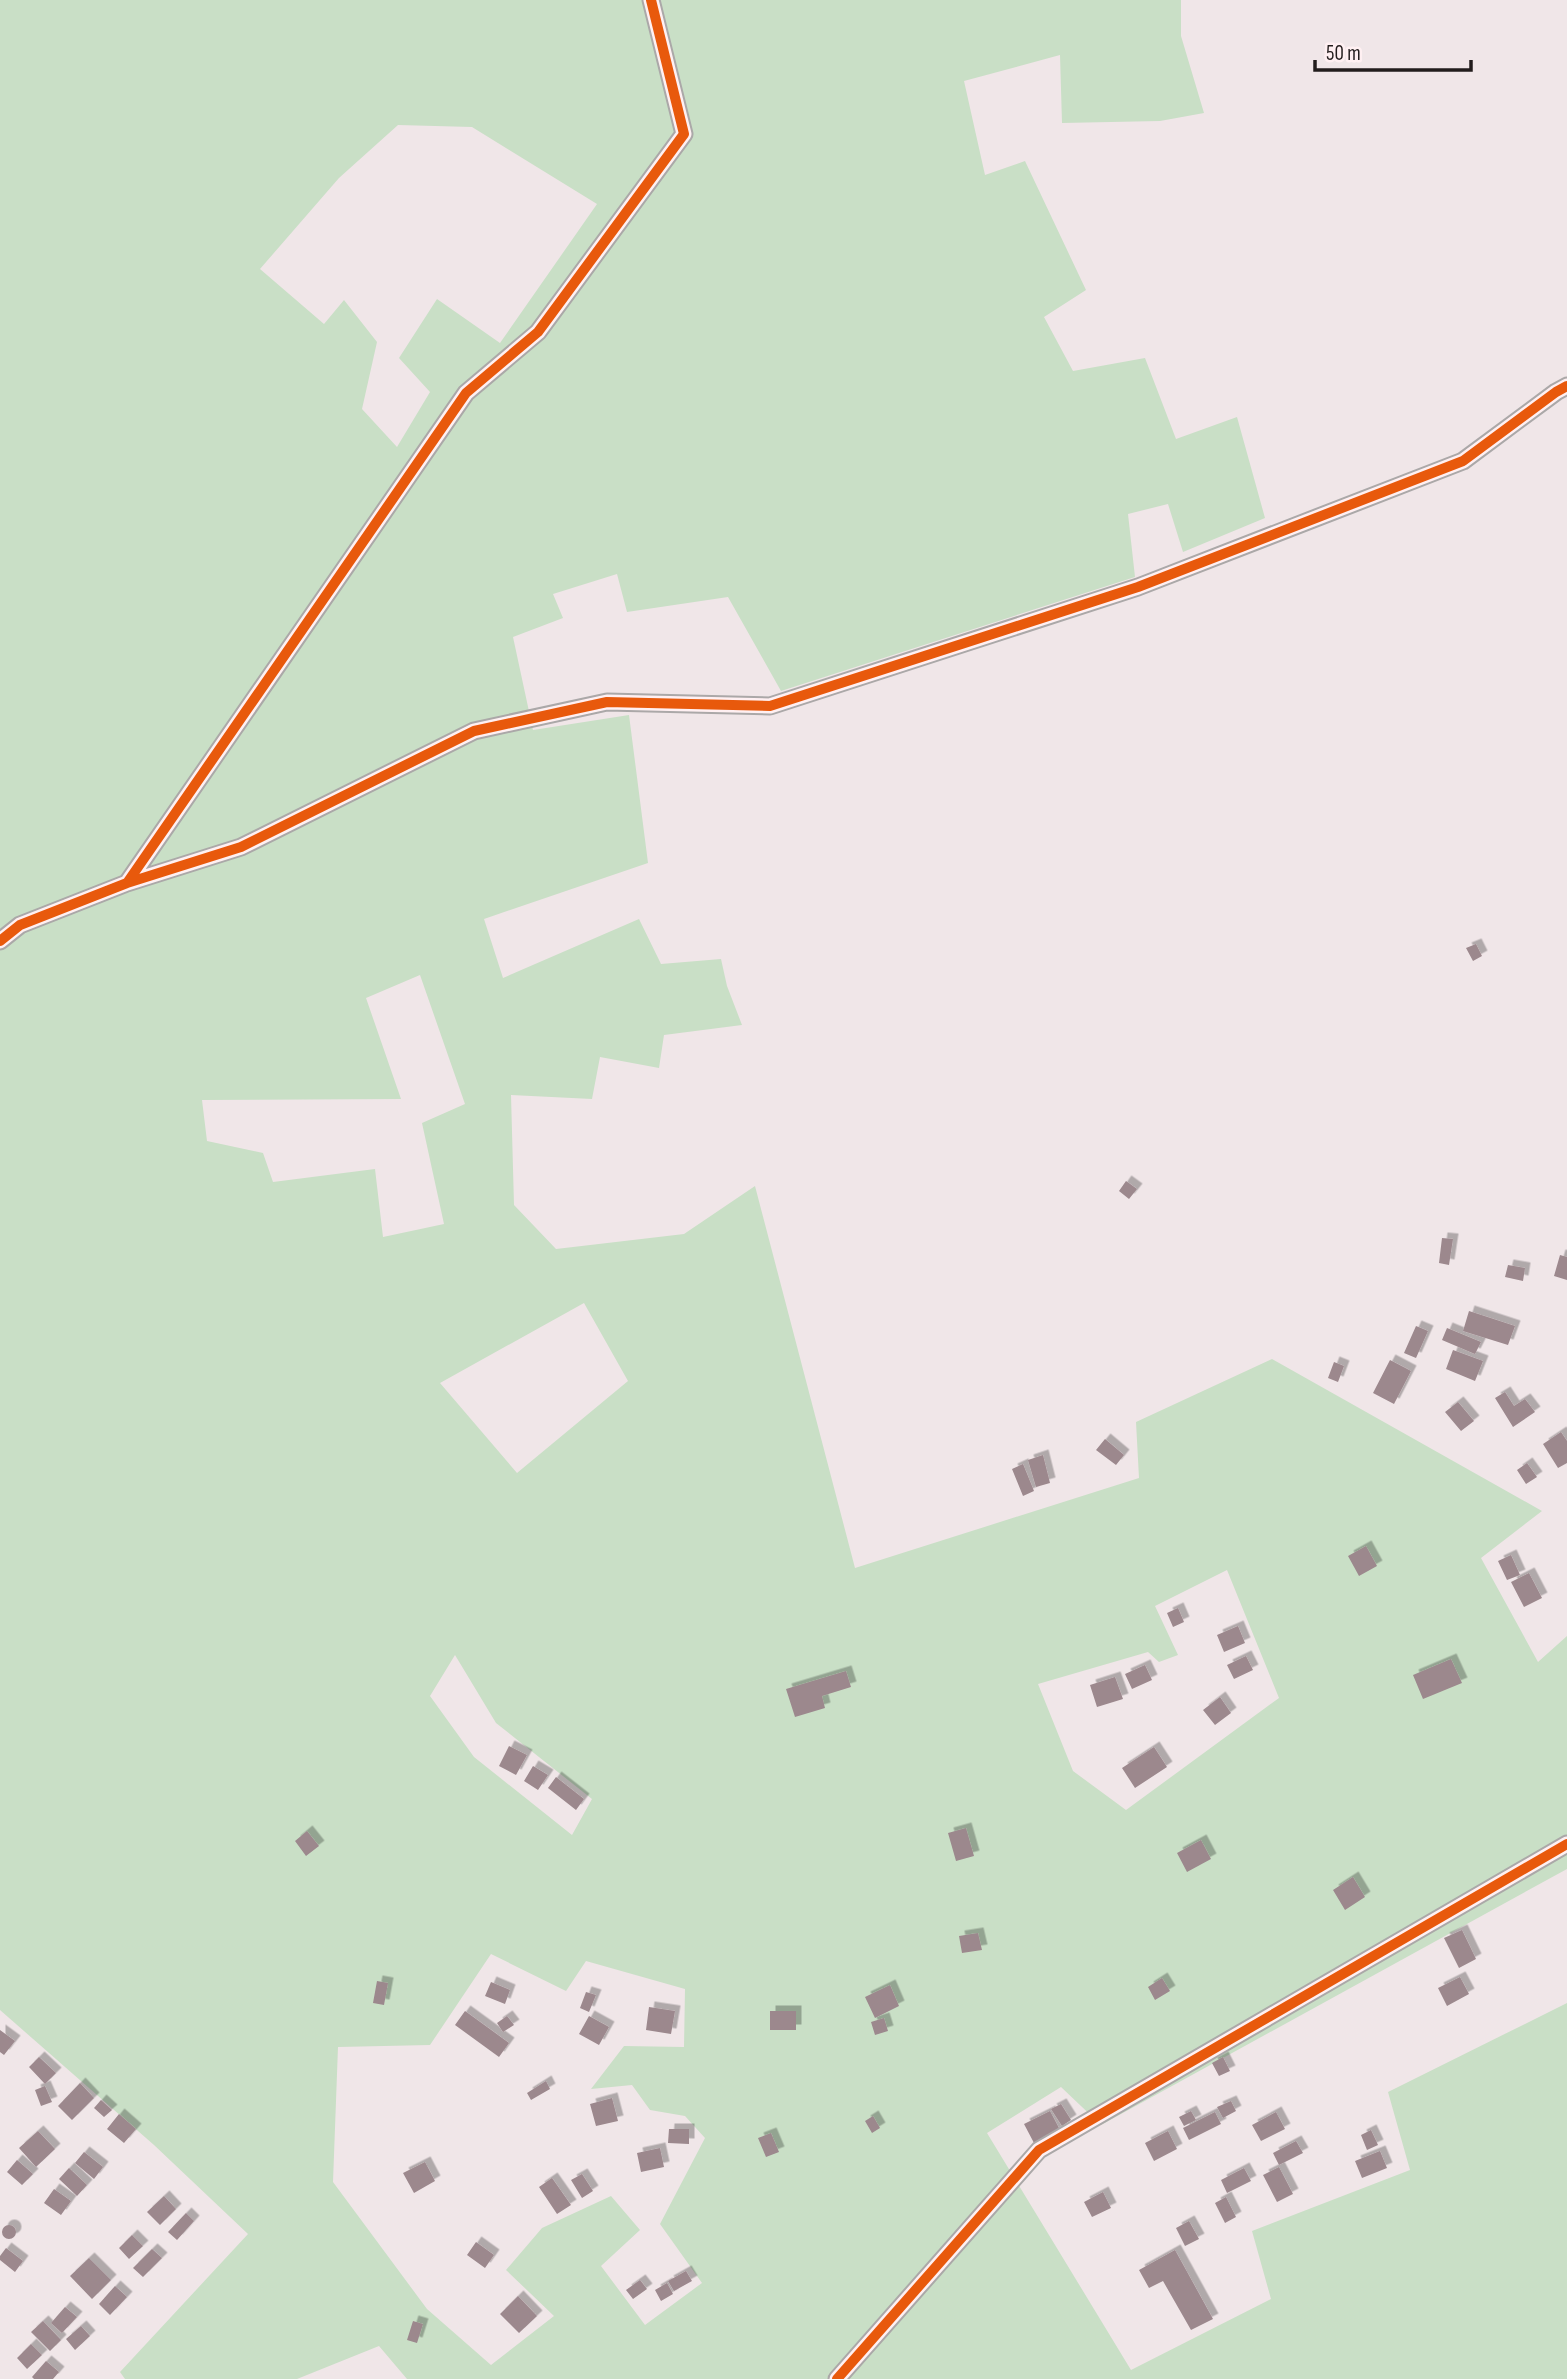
<svg xmlns="http://www.w3.org/2000/svg" width="1567" height="2379" font-family="'Sofia Sans Condensed',sans-serif">
<style>
.green{fill:#c9dfc6;fill-rule:evenodd}
.building{fill:#9c888d;filter:url(#shadow)}
.lines{fill:none;stroke-linecap:round;stroke-linejoin:round}
.minor{stroke:#aba8a8;stroke-width:19}
.cycleway-casing{stroke:#fff0f2;stroke-width:15}
.cycleway{stroke:#e8590c;stroke-width:10}
</style>
<defs>
<filter id="shadow"><feDropShadow dx="5.5" dy="-5.5" stdDeviation="0" flood-color="#0004"/></filter>
</defs>
<rect width="100%" height="100%" fill="#f0e6e8"/>
<path class="green" d="M0,0h1181v36l23,77 -44,8 -98,2 -2,-68 -96,26 21,94 40,-14 61,129 -42,27 29,54 72,-13 31,81 61,-22 28,101 -82,34 -15,-48 -40,10 7,63 -354,114 -53,-94 -101,15 -10,-38 -64,20 10,24 -50,19 20,93 96,-15 19,148 -164,56 19,59 136,-59 22,45 60,-5 6,27 15,39 -78,10 -5,33 -59,-11 -8,42 -81,-4 3,110 42,44 128,-15 71,-48 100,382 284,-90 -3,-56 136,-63 270,152 -61,47 57,104 29,-26v233l-466,256 -40,-38 -74,46 144,237 140,-71 -19,-68 158,-61 -22,-78 179,-89v376h-1160l-28,-33 -82,33h-172l-5,-7 128,-138 -94,-89 -154,-135zM398,125l74,2 125,77 -97,139 -63,-44 -38,59 31,34 -33,55 -35,-38 15,-67 -33,-42 -20,24 -64,-55 79,-91zM420,975l45,129 -43,19 22,101 -61,13 -8,-68 -102,13 -10,-29 -56,-12 -5,-41 199,-1 -35,-101zM584,1303l44,78 -111,92 -77,-90zM1227,1570l52,128 -153,112 -53,-39 -35,-87 110,-32 11,10 19,-7 -23,-49zM455,1655l41,68 96,76 -20,36 -98,-78 -44,-61zM491,1954l75,37 20,-30 99,28 -1,58 -60,-1 -33,43 41,-4 18,25 35,6 20,22 -45,86 42,59 -57,42 -44,-59 39,-36 -29,-34 -69,32 -36,42 48,46 -63,49 -64,-56 -94,-127 5,-135 92,-2z"/>
<path class="building" d="M1476,944l6,12 -9,5 -7,-13z
M1126,1181l11,8 -8,10 -10,-8z
M1442,1238l11,1 -4,26 -10,-2z
M1560,1255l7,2v23l-13,-4z
M1508,1265l17,3 -2,13 -18,-4z
M1469,1311l46,15 -7,19 -45,-14z
M1416,1326l12,5 -12,27 -12,-5z
M1447,1328l34,14 -6,12 -33,-14z
M1453,1350l30,11 -8,20 -29,-12z
M1390,1360l21,11 -17,33 -21,-11z
M1334,1362l10,4 -6,16 -10,-4z
M1505,1392l9,14 11,-7 10,13 -22,15 -18,-29z
M1458,1402l16,19 -13,10 -16,-19z
M1561,1432l6,9v22l-9,5 -15,-24z
M1105,1439l19,16 -8,10 -20,-15z
M1043,1455l7,28 -14,4 -8,-27z
M1527,1463l10,14 -11,7 -9,-14z
M1023,1464l11,27 -11,5 -11,-27z
M1366,1546l11,20 -18,10 -11,-20z
M1511,1555l9,20 -13,5 -9,-19z
M1529,1573l13,25 -18,9 -13,-25z
M1178,1608l6,14 -11,5 -6,-14z
M1238,1626l7,17 -21,9 -7,-17z
M1246,1656l7,14 -19,9 -7,-14z
M1451,1659l11,24 -39,16 -10,-24z
M1145,1665l7,15 -20,9 -7,-15z
M846,1671l5,16 -29,9 3,12 -30,9 -9,-28z
M1115,1677l8,22 -26,8 -7,-22z
M1220,1697l11,16 -16,12 -12,-15z
M509,1746l18,9 -11,20 -17,-9z
M1154,1747l13,20 -32,21 -13,-20z
M533,1766l15,9 -10,15 -14,-9z
M556,1777l28,22 -8,11 -28,-22z
M966,1828l8,28 -18,5 -8,-28z
M307,1831l12,15 -13,10 -11,-15z
M1201,1840l10,19 -24,13 -10,-19z
M1353,1877l12,20 -20,13 -12,-20z
M1462,1930l14,29 -17,9 -15,-30z
M978,1933l4,17 -20,3 -3,-17z
M1460,1977l9,17 -22,12 -9,-18z
M1162,1978l8,13 -15,9 -7,-13z
M377,1981l11,2 -4,22 -11,-2z
M491,1982l19,8 -5,14 -20,-8z
M890,1985l9,21 -24,12 -10,-21z
M586,1992l10,3 -7,17 -9,-4z
M649,2007l26,4 -4,23 -25,-4z
M465,2011l44,32 -10,14 -44,-32z
M770,2011h26v19h-26z
M507,2016l7,9 -11,7 -6,-9z
M589,2016l20,11 -10,18 -20,-11z
M884,2018l4,13 -13,4 -4,-13z
M0,2030l15,11 -11,14 -4,-3z
M39,2057l17,16 -11,11 -16,-17z
M1223,2057l7,14 -11,5 -7,-13z
M546,2081l4,8 -19,11 -4,-7z
M80,2083l14,15 -22,22 -14,-14z
M45,2086l7,16 -11,4 -6,-16z
M612,2098l6,23 -22,5 -6,-22z
M101,2100l11,10 -8,7 -10,-9z
M1231,2101l5,10 -13,7 -6,-11z
M1061,2104l10,16 -9,6 -11,-17z
M1050,2111l10,19 -26,13 -10,-19z
M1191,2111l5,9 -12,6 -5,-9z
M1215,2112l6,12 -32,16 -6,-12z
M1276,2112l9,17 -24,12 -9,-16z
M119,2114l17,15 -12,14 -17,-14z
M873,2116l7,12 -8,5 -7,-12z
M669,2129h20v15l-21,-1z
M1371,2130l7,15 -11,5 -6,-15z
M38,2131l17,18 -19,18 -17,-19z
M1168,2131l9,18 -23,12 -9,-18z
M771,2133l8,19 -13,5 -8,-19z
M1296,2141l7,12 -24,12 -6,-12z
M660,2148l4,19 -23,5 -4,-19z
M1380,2151l7,17 -25,10 -7,-17z
M84,2152l19,15 -9,12 -19,-16z
M17,2160l16,14 -11,11 -15,-13z
M425,2162l10,19 -21,12 -11,-20z
M1279,2167l14,27 -16,8 -14,-27z
M69,2168l18,17 -10,11 -18,-17z
M1244,2168l7,13 -24,12 -6,-13z
M582,2174l11,17 -11,7 -11,-18z
M552,2178l19,27 -14,9 -18,-27z
M54,2189l17,12 -10,14 -17,-12z
M1103,2192l8,16 -19,9 -8,-15z
M164,2196l12,13 -16,16 -13,-13z
M1226,2197l10,20 -11,6 -10,-20z
M186,2213l8,8 -17,19 -9,-8z
M1189,2221l10,18 -14,7 -9,-18z
M2 2232a7 7 0 1 1 14 0a7 7 0 1 1-14 0Z
M132,2235l11,11 -14,13 -10,-11z
M476,2242l18,13 -9,13 -18,-13z
M6,2248l17,13 -8,11 -15,-12v-4z
M152,2249l10,9 -19,19 -10,-9z
M1175,2250l38,69 -22,11 -28,-49 -14,7 -10,-18z
M89,2258l22,22 -19,19 -22,-23z
M686,2271l6,10 -18,10 -6,-10z
M640,2280l7,9 -14,10 -7,-9z
M667,2283l6,11 -12,7 -6,-11z
M115,2286l12,11 -17,18 -11,-11z
M518,2296l19,20 -18,17 -19,-19z
M65,2307l12,10 -15,16 -11,-10z
M43,2321l18,19 -11,11 -19,-19z
M413,2321l10,3 -6,19 -10,-3z
M81,2326l9,10 -15,14 -9,-11z
M31,2344l11,11 -15,14 -10,-11z
M46,2361l13,11 -6,7h-19l-2,-2z"/>
<g class="lines">
<path class="minor" d="M127,883l114,-36 233,-116 133,-29 163,4 368,-119 325,-126 93,-69 11,-6
M0,941l20,-16 107,-42 339,-490 72,-61 146,-198 -33,-134
M837,2379l202,-229 528,-306"/>
<g class="cycleway-casing">
<path id="cycleway" d="M127,883l114,-36 233,-116 133,-29 163,4 368,-119 325,-126 93,-69 11,-6
M0,941l20,-16 107,-42 339,-490 72,-61 146,-198 -33,-134
M837,2379l202,-229 528,-306"/>
</g>
<use href="#cycleway" class="cycleway"/>
</g>
<path d="M1315 60v10h156v-10" fill="none" stroke="#221c1c" stroke-width="3.5"/>
<text x="1326" y="60" font-size="21" fill="#221c1c" stroke="#fff0f2" stroke-width="5" paint-order="stroke">50 m</text>
</svg>
